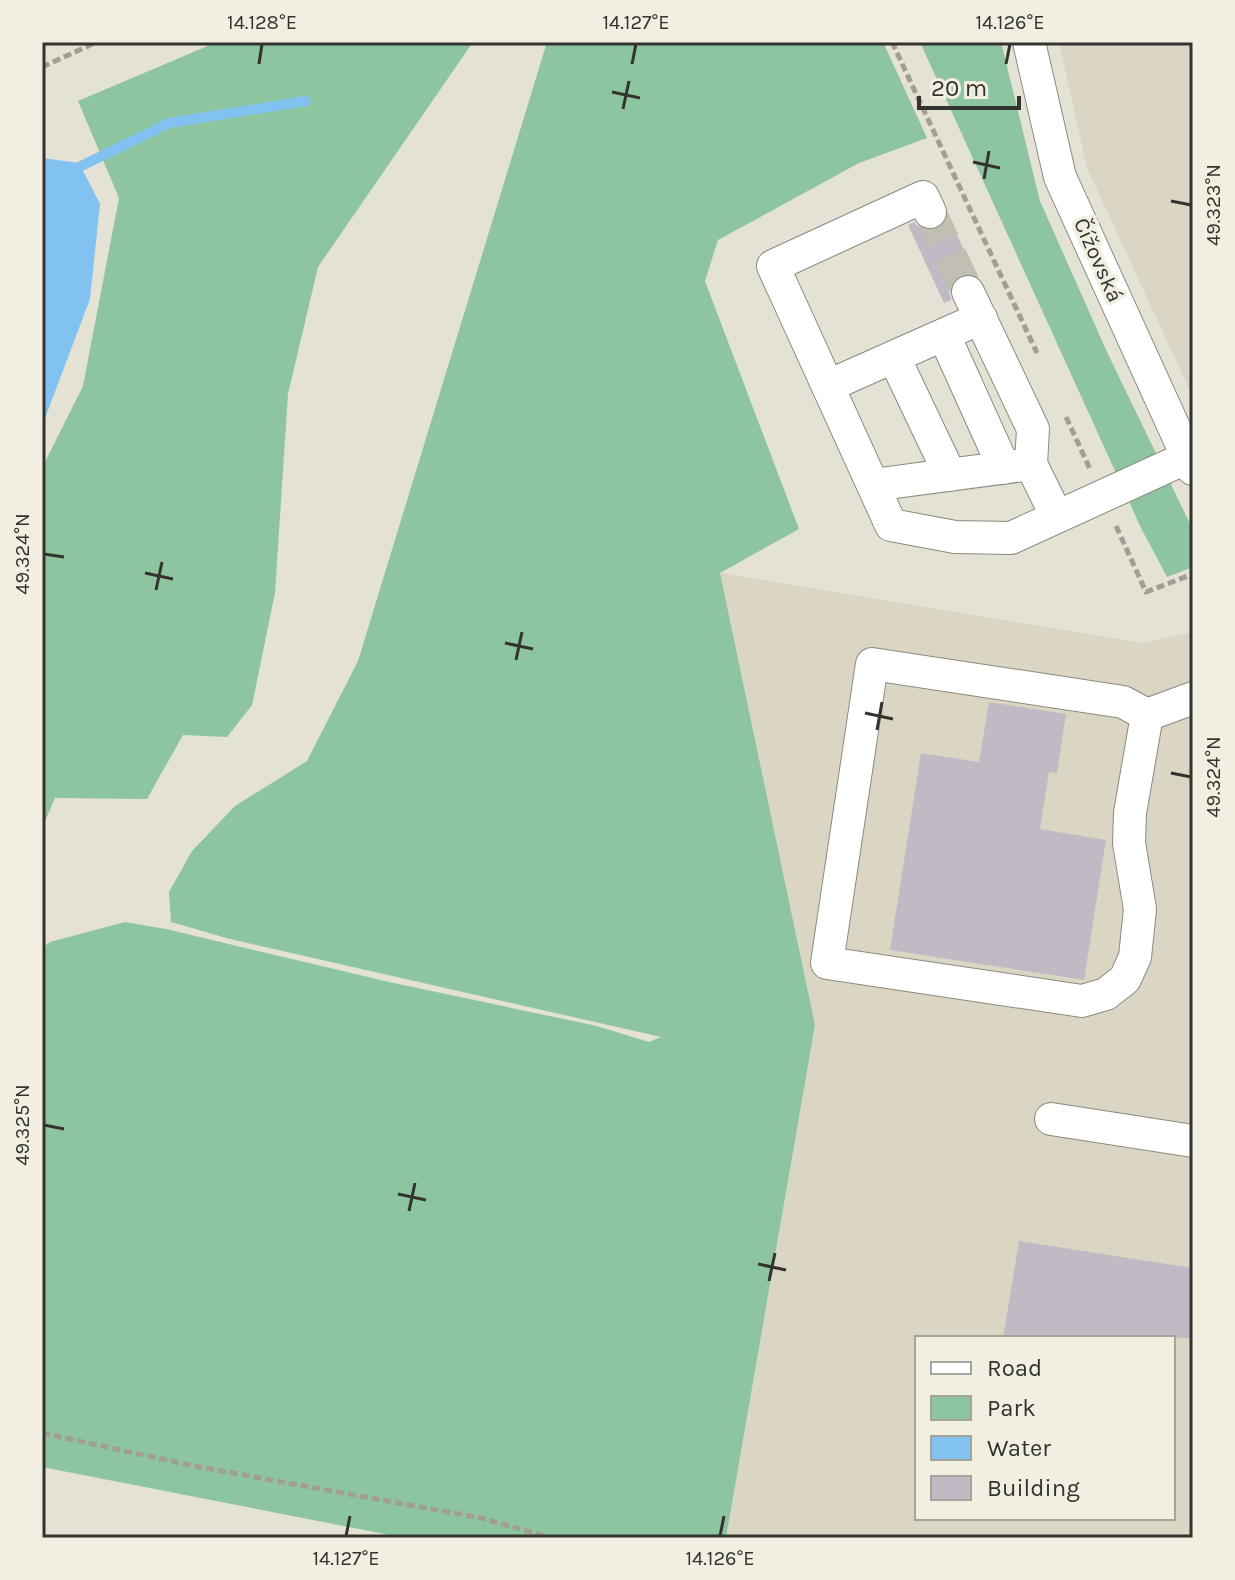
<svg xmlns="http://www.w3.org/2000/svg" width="1235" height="1580" font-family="Karla,sans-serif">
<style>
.built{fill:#dbd6c3;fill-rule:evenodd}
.green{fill:#8ec5a1}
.water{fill:#82c2f1}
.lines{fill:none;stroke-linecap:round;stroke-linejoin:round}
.stream{stroke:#82c2f1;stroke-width:10}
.building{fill:#c1bac5}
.minor-tunnel{stroke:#c1beb4;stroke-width:32;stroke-dasharray:32 16;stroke-linecap:butt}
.minor-casing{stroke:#8c897f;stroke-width:34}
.path{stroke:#a19e95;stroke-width:5;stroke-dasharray:8 4;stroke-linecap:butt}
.minor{stroke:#fff;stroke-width:32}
.ticks{fill:none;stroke:#34332f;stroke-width:3}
.labels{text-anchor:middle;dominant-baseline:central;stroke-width:7;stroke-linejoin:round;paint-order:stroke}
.street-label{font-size:22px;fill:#34332f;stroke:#f1eee2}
.neatline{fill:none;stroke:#34332f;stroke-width:3}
.ticks-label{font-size:20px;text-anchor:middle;fill:#34332f}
</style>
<rect width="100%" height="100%" fill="#e4e1d5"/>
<path class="built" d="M1059,42h134v355l-106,-229z
M720,573l422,70 51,-11v906h-467l89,-513zM917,1338h256v180h-256z"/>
<path class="green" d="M217,42h256l-155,225 -30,127 -13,199 -23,112 -25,32 -44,-2 -36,64 -92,-1 -13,30v-360l41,-82 36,-188 -41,-97z
M547,42h336l44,96 -68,25 -141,77 -13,41 94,248 -79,44 95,452 -89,513h-321l-363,-71v-519l8,-6 75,-20 41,7 223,53 208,44 52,16 12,-5 -431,-98 -59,-17 -2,-30 23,-41 43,-45 72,-45 51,-100z
M920,42h81l39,159 67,151 86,178v37l-26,10 -26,-49z"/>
<path class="water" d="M42,158l37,5 21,41 -10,95 -48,127z"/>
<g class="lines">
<path class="stream" d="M69,172l100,-49 137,-22"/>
</g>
<path class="building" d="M948,216l28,59 -7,-2 -8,2 -8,6 -4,9 2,10 -7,3 -36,-78 6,-3 6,6 8,3 9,-2 8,-6z
M989,702l77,12 -9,59 -8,-1 -9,57 66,11 -22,140 -194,-30 31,-197 58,9z
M1019,1241l174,27v70h-190z"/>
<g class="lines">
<path class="minor-tunnel" d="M930,212l38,80"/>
<g class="minor-casing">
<path id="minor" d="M1029,42l31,135 133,292
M930,212l-7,-15 -150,69 118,259 64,12 56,1 177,-81
M968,292l65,137 -2,35 26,53
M944,335l60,133
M894,357l56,118
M828,386l153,-68
M873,485l158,-21
M1147,715l-17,98 -1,30 11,66 -5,48 -10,22 -19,15 -24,7 -255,-38 45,-299 251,38 24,13 46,-17
M1051,1119l142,22"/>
</g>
<path class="path" d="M892,42l145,311
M42,67l55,-25
M1066,417l24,52
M1116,526l30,66 47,-18
M42,1433l152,33 287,52 71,20"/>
<use href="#minor" class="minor"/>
</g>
<path class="ticks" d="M259,64l3,-20M632,64l4,-20M1006,64l4,-20M612,92l28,6M623,109l6,-28M973,162l27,6M984,179l5,-28M1171,201l20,4M44,554l20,3M145,573l28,6M156,590l6,-28M505,643l28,6M516,660l6,-28M865,713l28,6M877,730l5,-28M1171,773l20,4M44,1125l20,4M398,1194l28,6M409,1211l6,-28M758,1264l28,6M769,1281l6,-28M346,1536l4,-20M720,1536l4,-20"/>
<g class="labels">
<g class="street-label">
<text transform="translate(1098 260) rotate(66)">Čížovská</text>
</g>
</g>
<rect width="1235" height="1580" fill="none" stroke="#f1eee2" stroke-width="88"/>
<rect x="915" y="1336" width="260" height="184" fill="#f1eee2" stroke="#a5a39a" stroke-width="2"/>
<rect x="931" y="1362" width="40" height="12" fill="#ffffff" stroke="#a5a39a" stroke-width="2"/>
<text x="987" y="1376" font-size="24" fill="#34332f">Road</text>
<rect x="931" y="1396" width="40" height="24" fill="#8ec5a1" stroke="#a5a39a" stroke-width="2"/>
<text x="987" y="1416" font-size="24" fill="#34332f">Park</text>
<rect x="931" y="1436" width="40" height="24" fill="#82c2f1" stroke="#a5a39a" stroke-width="2"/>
<text x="987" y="1456" font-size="24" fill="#34332f">Water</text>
<rect x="931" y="1476" width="40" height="24" fill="#c1bac5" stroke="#a5a39a" stroke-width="2"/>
<text x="987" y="1496" font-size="24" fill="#34332f">Building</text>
<path d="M919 96v12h100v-12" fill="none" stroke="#34332f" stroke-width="4"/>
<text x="931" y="96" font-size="24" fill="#34332f" stroke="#f1eee2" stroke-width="6" paint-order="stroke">20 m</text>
<rect x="44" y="44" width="1147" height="1492" class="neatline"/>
<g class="ticks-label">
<text x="262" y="29">14.128°E</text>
<text x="636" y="29">14.127°E</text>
<text x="1010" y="29">14.126°E</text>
<text transform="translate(1213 205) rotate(-90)" y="7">49.323°N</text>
<text transform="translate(22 554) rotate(-90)" y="7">49.324°N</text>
<text transform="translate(1213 777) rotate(-90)" y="7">49.324°N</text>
<text transform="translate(22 1125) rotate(-90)" y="7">49.325°N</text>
<text x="346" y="1565">14.127°E</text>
<text x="720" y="1565">14.126°E</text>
</g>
</svg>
